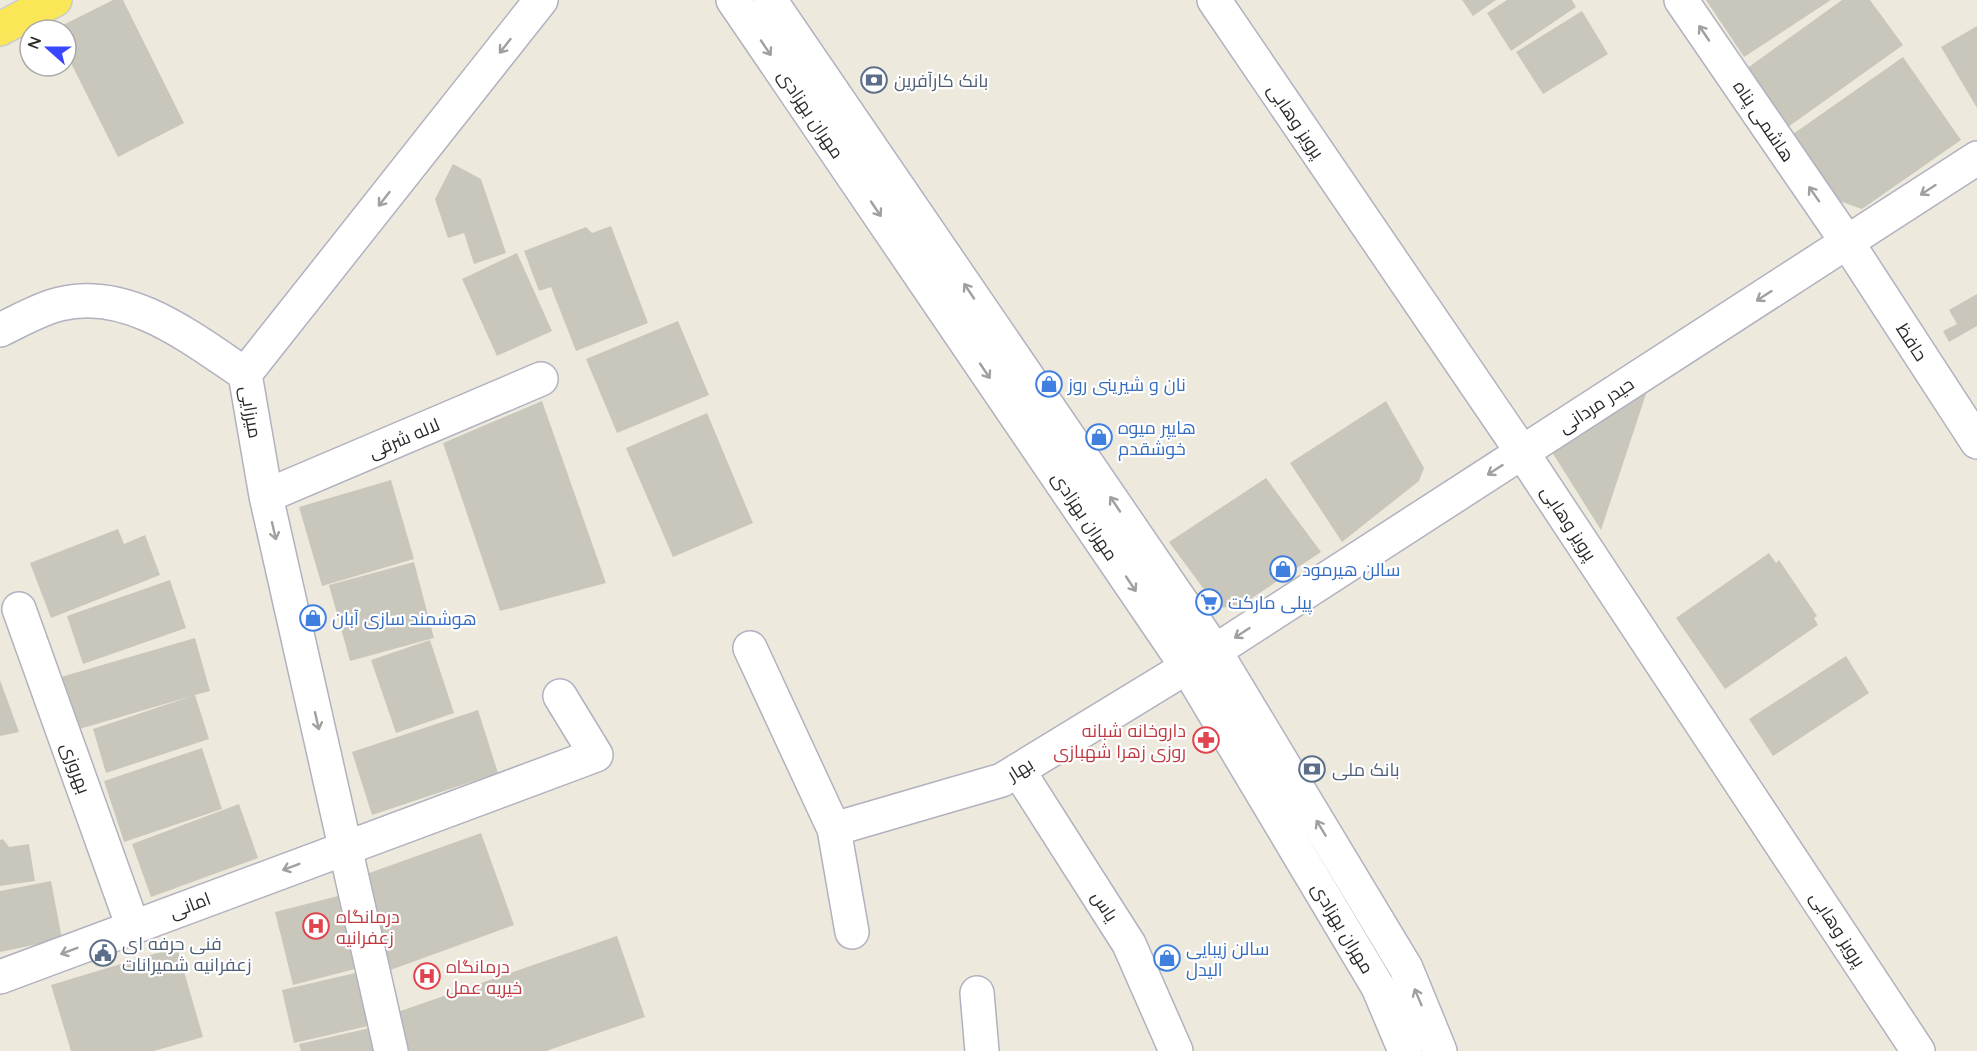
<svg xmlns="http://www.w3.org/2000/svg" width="1977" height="1051" font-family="Quicksand,Cairo,sans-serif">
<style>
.building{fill:#c9c7bb}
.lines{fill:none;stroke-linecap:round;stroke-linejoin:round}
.minor-casing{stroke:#b1b1c0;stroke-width:36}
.major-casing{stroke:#ccc;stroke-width:36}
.minor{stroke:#fff;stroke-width:33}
.major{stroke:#f9e757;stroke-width:33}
.oneway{stroke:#a0a0a0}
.labels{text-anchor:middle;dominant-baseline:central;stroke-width:4.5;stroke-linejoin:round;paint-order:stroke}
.service-label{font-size:18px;fill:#4e5e75;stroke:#fff;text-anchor:start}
.street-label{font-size:18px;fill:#2b2b2b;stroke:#fff}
.shop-label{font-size:18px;fill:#366cbe;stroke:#fff;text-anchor:start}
.health-label{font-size:18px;fill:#be3a42;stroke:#fff;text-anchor:start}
</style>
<rect width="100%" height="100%" fill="#eee9dd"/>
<path class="building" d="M113,0h10l61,123 -66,34 -52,-104v-23h-13z
M1462,0h34l-23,16z
M1507,0h65l4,7 -65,44 -24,-38z
M1706,0h125l-87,57z
M1842,0h28l33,45 -115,82 -42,-58z
M1582,11l26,43 -65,40 -27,-42z
M1977,26v82l-36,-61z
M1903,57l58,83 -99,69 -23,-8 -46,-67z
M453,164l28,15 25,74 -32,11 -10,-31 -16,5 -13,-39z
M611,226l37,97 -72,28 -25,-64 -12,4 -15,-40 62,-24 6,6z
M517,253l35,78 -55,25 -35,-77z
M1977,294v32l-28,16 -6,-11 14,-7 -8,-14z
M678,321l31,74 -92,38 -31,-74z
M1647,391l-46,139 -49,-78z
M542,401l64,182 -106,28 -57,-168z
M1386,401l38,67 -5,13 -77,61 -52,-79z
M707,413l46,110 -80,34 -47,-109z
M1266,478l55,74 -84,56 -20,-1 -48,-65z
M391,480l23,79 -92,27 -23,-79z
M118,529l6,15 21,-9 15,40 -109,43 -21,-55z
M1769,553l7,10 3,-3 38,56 -3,2 4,7 -93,64 -49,-71z
M414,562l20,76 -84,23 -21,-76z
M170,580l16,48 -103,36 -16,-48z
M195,638l15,53 -15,4 14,44 -103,34 -13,-44 99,-33 -116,34 -15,-53z
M430,640l24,73 -58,20 -25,-73z
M1846,656l23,37 -96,63 -24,-37z
M0,680l19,52 -19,4z
M478,710l20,63 -126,42 -20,-63z
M202,748l20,61 -98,33 -20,-61z
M239,804l19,54 -107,39 -19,-53z
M481,833l33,92 -129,47 -27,-95z
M3,839l6,8 20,-3 6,37 -35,5v-46z
M51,881l11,58 -62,13v-61z
M338,896l17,73 -62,16 -18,-73z
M617,936l28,81 -99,34h-141l-13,-37z
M177,947l26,90 -49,14h-83l-20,-66z
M355,973l13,53 -74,17 -12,-53z
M370,1028l5,23h-74l-2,-7z"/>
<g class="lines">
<g class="minor-casing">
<path id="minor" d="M733,0l454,667 191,320 27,64
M770,0l445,651 191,317 34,83
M1214,0l308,452 396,599
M1681,0l166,242 130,200
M0,330c19,-9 39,-21 60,-26 68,-17 131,34 185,70
M266,496l275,-117
M19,609l114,318
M750,648l84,181 18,103
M1215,651l762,-493
M1018,770l111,174 47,107
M834,829l168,-49 185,-113
M0,977l596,-222 -36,-59
M977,993l5,58
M391,1051l-125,-555 -21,-122 296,-374"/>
</g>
<g class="major-casing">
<path id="major" d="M0,29l55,-29"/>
</g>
<use href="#minor" class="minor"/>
<use href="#major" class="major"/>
</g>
<defs><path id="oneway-shaft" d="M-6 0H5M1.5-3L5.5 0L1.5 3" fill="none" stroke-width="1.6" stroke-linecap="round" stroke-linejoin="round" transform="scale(1.5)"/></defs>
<g class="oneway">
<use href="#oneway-shaft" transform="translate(1704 33) rotate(-124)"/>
<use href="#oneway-shaft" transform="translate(505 46) rotate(128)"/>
<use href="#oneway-shaft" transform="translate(766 48) rotate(56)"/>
<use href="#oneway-shaft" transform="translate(1928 190) rotate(147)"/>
<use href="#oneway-shaft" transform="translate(1814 194) rotate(-125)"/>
<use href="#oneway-shaft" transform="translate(384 199) rotate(128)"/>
<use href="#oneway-shaft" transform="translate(876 209) rotate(56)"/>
<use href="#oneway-shaft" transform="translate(969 291) rotate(-124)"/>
<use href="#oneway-shaft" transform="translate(1764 296) rotate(147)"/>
<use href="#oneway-shaft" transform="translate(985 371) rotate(56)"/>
<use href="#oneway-shaft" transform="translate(1495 470) rotate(147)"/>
<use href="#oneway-shaft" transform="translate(1115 504) rotate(-124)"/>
<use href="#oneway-shaft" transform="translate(274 531) rotate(77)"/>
<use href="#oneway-shaft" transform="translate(1131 584) rotate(56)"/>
<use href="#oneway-shaft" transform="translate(1242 633) rotate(147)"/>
<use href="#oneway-shaft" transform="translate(317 721) rotate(77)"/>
<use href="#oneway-shaft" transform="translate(1321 828) rotate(-121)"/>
<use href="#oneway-shaft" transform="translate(291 867) rotate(159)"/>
<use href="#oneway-shaft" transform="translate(69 951) rotate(159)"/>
<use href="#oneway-shaft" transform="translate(1418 997) rotate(-113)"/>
</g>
<defs>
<g id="bank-ring" transform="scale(1.35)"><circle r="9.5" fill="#fff" stroke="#5c6f8a" stroke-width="1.5"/><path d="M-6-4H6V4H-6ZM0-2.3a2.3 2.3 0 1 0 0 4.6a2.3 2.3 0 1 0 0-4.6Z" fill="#5c6f8a"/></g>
<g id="shop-ring" transform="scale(1.35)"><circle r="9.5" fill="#fff" stroke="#3f7fe0" stroke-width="1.5"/><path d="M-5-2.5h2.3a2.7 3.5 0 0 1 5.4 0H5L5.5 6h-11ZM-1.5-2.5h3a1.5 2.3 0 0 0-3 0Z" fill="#3f7fe0"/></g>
<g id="supermarket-ring" transform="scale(1.35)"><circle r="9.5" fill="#fff" stroke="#3f7fe0" stroke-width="1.5"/><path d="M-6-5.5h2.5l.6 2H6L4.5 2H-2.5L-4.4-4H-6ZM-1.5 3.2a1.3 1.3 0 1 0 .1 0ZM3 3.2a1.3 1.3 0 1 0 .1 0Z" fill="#3f7fe0"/></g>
<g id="pharmacy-ring" transform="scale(1.35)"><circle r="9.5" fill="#fff" stroke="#e0444e" stroke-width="1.5"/><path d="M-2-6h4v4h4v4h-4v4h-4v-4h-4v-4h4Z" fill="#e0444e"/></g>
<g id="hospital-ring" transform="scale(1.35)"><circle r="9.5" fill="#fff" stroke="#e0444e" stroke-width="1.5"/><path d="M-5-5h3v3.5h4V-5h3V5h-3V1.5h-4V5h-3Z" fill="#e0444e"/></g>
<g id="civic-ring" transform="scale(1.35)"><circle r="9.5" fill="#fff" stroke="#5c6f8a" stroke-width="1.5"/><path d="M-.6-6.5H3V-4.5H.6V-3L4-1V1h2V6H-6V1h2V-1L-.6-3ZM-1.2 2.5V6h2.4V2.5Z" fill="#5c6f8a"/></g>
</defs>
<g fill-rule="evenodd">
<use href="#bank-ring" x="874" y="80"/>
<use href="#shop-ring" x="1049" y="384"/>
<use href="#shop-ring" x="1099" y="437"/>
<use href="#shop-ring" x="1283" y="569"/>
<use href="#supermarket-ring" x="1209" y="602"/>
<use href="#shop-ring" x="313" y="618"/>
<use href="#pharmacy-ring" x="1206" y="740"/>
<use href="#bank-ring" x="1312" y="769"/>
<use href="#hospital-ring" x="316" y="926"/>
<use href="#civic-ring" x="103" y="953"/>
<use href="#shop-ring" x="1167" y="958"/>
<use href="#hospital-ring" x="427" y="976"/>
</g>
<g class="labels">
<g class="service-label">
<text x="894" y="80">بانک کارآفرین</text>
<text x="1332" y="769">بانک ملی</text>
<text x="122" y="943">فنی حرفه ای<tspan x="122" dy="21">زعفرانیه شمیرانات</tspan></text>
</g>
<g class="street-label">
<text transform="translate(811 114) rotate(56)">مهران بهزادی</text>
<text transform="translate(1296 121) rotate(56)">پرویز وهابی</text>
<text transform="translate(1764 121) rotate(56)">هاشمی پناه</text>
<text transform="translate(1912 342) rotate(57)">حافظ</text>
<text transform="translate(1596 405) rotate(-33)">حیدر مردانی</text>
<text transform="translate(251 412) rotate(80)">میرزایی</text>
<text transform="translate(404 438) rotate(-23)">لاله شرقی</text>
<text transform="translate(1085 516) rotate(56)">مهران بهزادی</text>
<text transform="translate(1569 523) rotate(57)">پرویز وهابی</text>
<text transform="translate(76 768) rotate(70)">بهروزی</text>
<text transform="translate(1020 769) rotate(-32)">بهار</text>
<text transform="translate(190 905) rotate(-21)">امانی</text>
<text transform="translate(1105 906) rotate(57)">یاس</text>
<text transform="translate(1343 928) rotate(59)">مهران بهزادی</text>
<text transform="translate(1838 929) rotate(57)">پرویز وهابی</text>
</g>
<g class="shop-label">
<text x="1068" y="384">نان و شيرينى روز</text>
<text x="1118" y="427">هایپر میوه<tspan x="1118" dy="21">خوشقدم</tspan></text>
<text x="1302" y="569">سالن هیرمود</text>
<text x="1228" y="602">پیلی مارکت</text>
<text x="332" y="618">هوشمند سازی آبان</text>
<text x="1186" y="948">سالن زیبایی<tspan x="1186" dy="21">الیدل</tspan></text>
</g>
<g class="health-label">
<text x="1186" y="730" text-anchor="end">داروخانه شبانه<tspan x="1186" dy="21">روزی زهرا شهبازی</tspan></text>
<text x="336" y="916">درمانگاه<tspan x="336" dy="21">زعفرانیه</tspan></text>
<text x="446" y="966">درمانگاه<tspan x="446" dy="21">خیریه عمل</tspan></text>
</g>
</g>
<g transform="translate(48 48) rotate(291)"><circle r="28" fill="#ffffff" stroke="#aaaaaa" stroke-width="1.5"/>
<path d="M0-4.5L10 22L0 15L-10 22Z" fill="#3946ff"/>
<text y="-9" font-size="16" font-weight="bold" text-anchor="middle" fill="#2b2b2b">N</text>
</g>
</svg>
